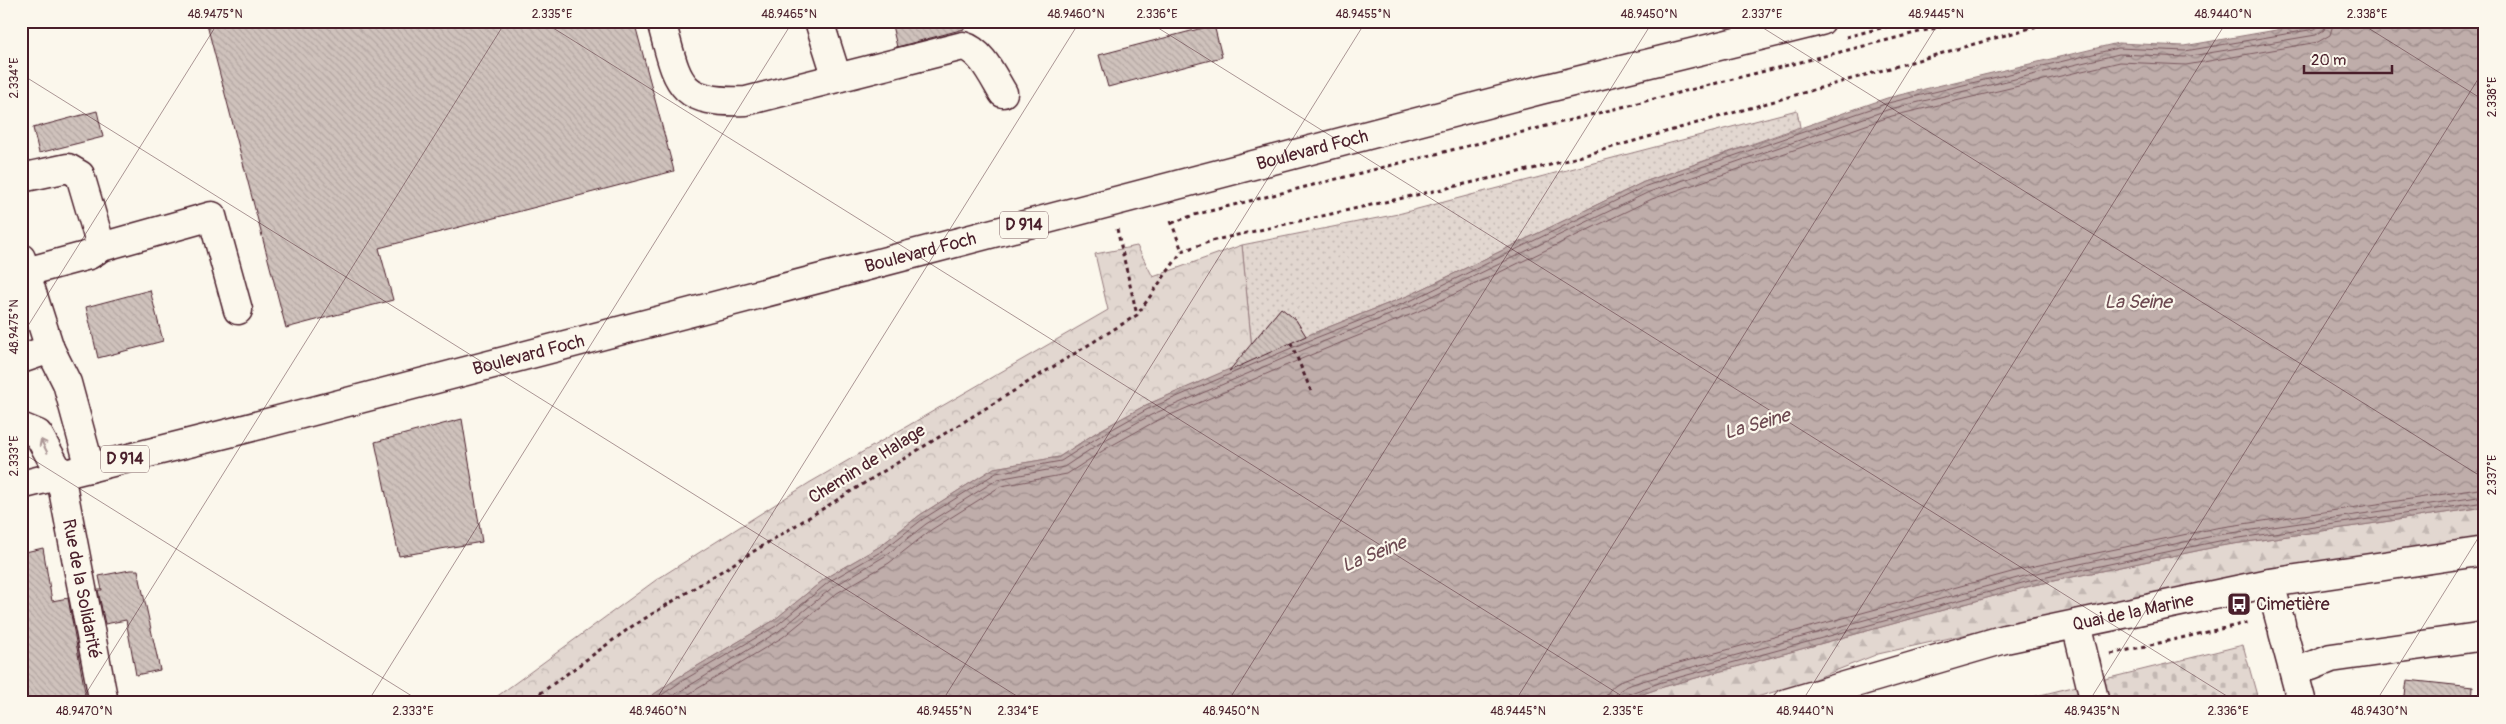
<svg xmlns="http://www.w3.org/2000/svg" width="2506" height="724" font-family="Pangolin,sans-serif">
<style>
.grass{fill:url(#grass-dots);stroke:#967b7e}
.forest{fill:url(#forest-firs);stroke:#967b7e}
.cemetery{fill:url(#cemetery-stones);stroke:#967b7e}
.park{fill:url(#park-crowns);stroke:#967b7e}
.water{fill:url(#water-waves);stroke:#907477}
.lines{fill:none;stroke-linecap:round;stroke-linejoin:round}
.shore{stroke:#79585e;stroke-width:1}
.building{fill:url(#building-back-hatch);stroke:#4a1f2b}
.minor-casing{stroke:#4a1f2b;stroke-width:31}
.major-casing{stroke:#4a1f2b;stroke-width:31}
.path{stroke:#4a1f2b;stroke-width:3;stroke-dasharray:4 4;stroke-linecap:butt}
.minor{stroke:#fbf7ec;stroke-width:28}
.major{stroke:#fbf7ec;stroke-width:28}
.oneway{stroke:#ab9695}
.ticks{fill:none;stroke:#4a1f2b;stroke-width:1;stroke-opacity:0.45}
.labels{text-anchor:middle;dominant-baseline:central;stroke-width:4.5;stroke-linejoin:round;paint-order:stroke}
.shield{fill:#fbf7ec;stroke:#7f6065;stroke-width:1}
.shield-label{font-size:16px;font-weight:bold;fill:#4a1f2b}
.street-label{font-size:18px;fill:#4a1f2b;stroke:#fbf7ec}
.poi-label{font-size:18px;fill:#4a1f2b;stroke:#fbf7ec;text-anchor:start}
.water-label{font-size:19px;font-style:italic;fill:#6d4a51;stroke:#fbf7ec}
.neatline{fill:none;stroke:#4a1f2b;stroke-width:2}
.ticks-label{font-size:12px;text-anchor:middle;fill:#4a1f2b}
</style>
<defs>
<pattern id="grass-dots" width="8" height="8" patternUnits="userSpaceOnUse" patternTransform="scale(1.25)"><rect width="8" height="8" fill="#e2d7d0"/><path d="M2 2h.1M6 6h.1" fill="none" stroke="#c3b8b3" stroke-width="1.8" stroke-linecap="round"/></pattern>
<pattern id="forest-firs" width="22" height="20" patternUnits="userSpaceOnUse" patternTransform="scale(1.25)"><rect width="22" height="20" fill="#e2d7d0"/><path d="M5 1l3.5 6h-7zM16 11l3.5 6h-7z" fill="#c3b8b3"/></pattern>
<pattern id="cemetery-stones" width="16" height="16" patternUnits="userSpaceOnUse" patternTransform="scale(1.25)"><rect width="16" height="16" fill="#e2d7d0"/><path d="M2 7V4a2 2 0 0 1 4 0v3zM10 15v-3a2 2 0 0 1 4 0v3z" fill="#c3b8b3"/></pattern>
<pattern id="park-crowns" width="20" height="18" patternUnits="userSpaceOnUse" patternTransform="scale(1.25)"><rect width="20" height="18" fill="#e2d7d0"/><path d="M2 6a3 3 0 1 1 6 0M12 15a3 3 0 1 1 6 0" fill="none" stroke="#c3b8b3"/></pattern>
<pattern id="water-waves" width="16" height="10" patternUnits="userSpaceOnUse" patternTransform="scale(1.25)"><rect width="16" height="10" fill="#bfadaa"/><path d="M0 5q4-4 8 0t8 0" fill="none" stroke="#9d8c8b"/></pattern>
<pattern id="building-back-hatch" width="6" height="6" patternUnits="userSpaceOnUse" patternTransform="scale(1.25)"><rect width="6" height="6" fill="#cfc2bc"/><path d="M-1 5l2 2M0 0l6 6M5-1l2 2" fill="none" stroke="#b3a6a2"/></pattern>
</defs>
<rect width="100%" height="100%" fill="#fbf7ec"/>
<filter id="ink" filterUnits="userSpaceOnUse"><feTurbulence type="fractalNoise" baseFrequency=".02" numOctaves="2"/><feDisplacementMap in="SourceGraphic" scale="10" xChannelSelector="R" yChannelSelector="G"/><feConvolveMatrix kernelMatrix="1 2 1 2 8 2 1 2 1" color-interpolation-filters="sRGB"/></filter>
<g filter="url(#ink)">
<path class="grass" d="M1797,110l3,17 -156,55 -234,113 -104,41 -10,-16 -15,-12 -29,35 8,14 -7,3 -11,-115 156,-31z"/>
<path class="forest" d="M2485,507v33l-307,49 -103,21 -197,44 -71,28 -70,21h-120l46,-16 371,-102 186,-39z"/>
<path class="cemetery" d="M2243,645l16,58h-251z"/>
<path class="park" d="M1242,245l11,115 -107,45 -49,27 -38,25 -65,11 -74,47 -41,32 -52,30 -54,44 -94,56 -38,26h-153l168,-123 153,-97 299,-173 -13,-56 42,-8 16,31z"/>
<path class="water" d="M2328,21h157v486l-265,39 -186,39 -371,102 -46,16h-976l38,-26 94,-56 54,-44 52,-30 41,-32 74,-47 65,-11 38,-25 49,-27 160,-69 104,-41 234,-113 243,-84 231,-55 66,3z"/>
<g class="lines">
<path class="shore" d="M650,703l32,-22 94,-55 54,-45 52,-30 41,-32 73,-46 65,-12 39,-25 48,-27 160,-68 104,-41 234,-114 242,-83 230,-55 67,3 130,-22 4,-3 1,-5
M661,703l118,-72 54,-44 52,-31 41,-32 72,-45 66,-12 39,-26 48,-26 159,-68 104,-42 235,-113 241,-83 229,-55 66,3 131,-22 8,-5 2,-9
M674,703l109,-66 54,-44 52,-30 42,-33 70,-44 66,-12 40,-26 47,-26 159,-68 104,-42 235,-113 240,-83 228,-54 66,3 132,-23 12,-7 4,-14
M1605,703c1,-24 34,-28 52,-34l373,-102 186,-39 269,-40
M1612,703c1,-18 34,-22 48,-27l372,-102 186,-39 267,-39
M1619,703l3,-7 40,-14 371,-102 186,-39 266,-39"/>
</g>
<path class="building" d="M206,21h428l40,150 -295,77 14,52 -107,28z
M891,21h72l1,8 -67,18z
M1214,25l8,32 -114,30 -9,-32z
M97,111l6,26 -64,16 -6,-25z
M150,290l13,51 -65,17 -12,-51z
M1281,308l15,12 10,16 -77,35z
M462,419l20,123 -83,14 -24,-114z
M43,548l9,53 16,-3 19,105h-66v-150z
M130,570h8l22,100 -24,5 -10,-55 -21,4 -7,-34h4l-3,-14z
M2407,680l66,7 -1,16h-68z"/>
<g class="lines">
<g class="minor-casing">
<g id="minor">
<path d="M661,21c17,60 14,83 85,80l217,-55c19,5 30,31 40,47"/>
<path d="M819,21l18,57"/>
<path d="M21,178l47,-10 12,7 20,68 -3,7 -8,5 -63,17"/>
<path d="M100,243l5,3 107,-30 26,94"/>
<path d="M21,258l29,91 17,34 23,85"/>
<path d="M21,359l29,-10"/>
<path id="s1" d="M21,427l17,7 22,40 44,229"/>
<path d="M2270,583l11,41"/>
<path d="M2076,624l19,79"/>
<path d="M2283,632l19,71"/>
<path d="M2311,666l20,-8 154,-22"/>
<path id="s2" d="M1787,703l218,-64 265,-56 215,-32"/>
</g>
</g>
<g class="major-casing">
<g id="major">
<path id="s3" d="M21,485l208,-52 1311,-343 281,-69"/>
</g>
</g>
<path class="path" d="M1846,37l62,-16
M1171,221l11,30
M1172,223l22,-8 769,-194
M1117,229l20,86
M1182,251l33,-11 335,-75 505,-144
M1291,343l20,48
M2111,654l140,-32
M527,703l104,-76 506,-312 45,-64"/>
<use href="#minor" class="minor"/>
<use href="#major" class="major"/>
</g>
<defs><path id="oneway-shaft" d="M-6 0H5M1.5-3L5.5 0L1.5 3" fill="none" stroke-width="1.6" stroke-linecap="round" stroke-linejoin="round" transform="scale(1.25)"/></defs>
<use class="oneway" href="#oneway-shaft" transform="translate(44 446) rotate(-117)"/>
</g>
<path class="ticks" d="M542,21l1091,682M1147,21l1091,682M1752,21l733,458M2357,21l128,80M21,74l1007,629M21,337l198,-316M21,452l402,251M80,703l426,-682M367,703l426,-682M654,703l426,-682M941,703l425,-682M1227,703l426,-682M1514,703l426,-682M1801,703l426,-682M2088,703l397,-635M2375,703l110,-176"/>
<defs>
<g id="bus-square" transform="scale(1.25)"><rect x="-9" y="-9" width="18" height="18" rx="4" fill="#4a1f2b" stroke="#fbf7ec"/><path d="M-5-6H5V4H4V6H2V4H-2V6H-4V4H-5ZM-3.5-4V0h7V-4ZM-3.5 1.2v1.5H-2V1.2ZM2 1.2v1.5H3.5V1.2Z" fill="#fff"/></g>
</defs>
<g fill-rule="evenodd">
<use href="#bus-square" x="2239" y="604"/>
</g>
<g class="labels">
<g class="shield">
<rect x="1000" y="211.5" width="48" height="27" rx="4"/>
<rect x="101" y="445.5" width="48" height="27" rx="4"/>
</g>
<g class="shield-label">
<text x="1024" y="225">D 914</text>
<text x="125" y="459">D 914</text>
</g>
<g class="street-label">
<text stroke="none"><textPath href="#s3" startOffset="1334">Boulevard Foch</textPath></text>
<text stroke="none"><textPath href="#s3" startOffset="929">Boulevard Foch</textPath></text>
<text stroke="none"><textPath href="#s3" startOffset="524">Boulevard Foch</textPath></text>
<text transform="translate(867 464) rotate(-32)">Chemin de Halage</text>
<text stroke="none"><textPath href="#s1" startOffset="181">Rue de la Solidarité</textPath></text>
<text stroke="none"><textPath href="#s2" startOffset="358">Quai de la Marine</textPath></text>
</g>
<g class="poi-label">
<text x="2256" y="604">Cimetière</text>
</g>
<g class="water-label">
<text x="2138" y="302">La Seine</text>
<text transform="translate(1757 424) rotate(-16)">La Seine</text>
<text transform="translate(1374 554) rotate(-22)">La Seine</text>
</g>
</g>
<rect width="2506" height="724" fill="none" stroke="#fbf7ec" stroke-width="55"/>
<path d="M2304 65v8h88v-8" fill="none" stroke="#4a1f2b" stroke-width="2.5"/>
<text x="2311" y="65" font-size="15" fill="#4a1f2b" stroke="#fbf7ec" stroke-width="4" paint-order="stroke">20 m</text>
<rect x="28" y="28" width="2450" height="668" class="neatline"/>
<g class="ticks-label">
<text x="215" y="18">48.9475°N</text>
<text x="552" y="18">2.335°E</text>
<text x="789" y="18">48.9465°N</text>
<text x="1076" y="18">48.9460°N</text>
<text x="1157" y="18">2.336°E</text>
<text x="1363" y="18">48.9455°N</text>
<text x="1649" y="18">48.9450°N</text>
<text x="1762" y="18">2.337°E</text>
<text x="1936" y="18">48.9445°N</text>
<text x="2223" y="18">48.9440°N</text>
<text x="2367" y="18">2.338°E</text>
<text transform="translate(14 78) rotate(-90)" y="4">2.334°E</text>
<text transform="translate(2492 97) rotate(-90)" y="4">2.338°E</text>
<text transform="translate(14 327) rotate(-90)" y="4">48.9475°N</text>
<text transform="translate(14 456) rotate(-90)" y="4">2.333°E</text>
<text transform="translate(2492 475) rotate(-90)" y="4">2.337°E</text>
<text x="84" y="715">48.9470°N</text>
<text x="413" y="715">2.333°E</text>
<text x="658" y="715">48.9460°N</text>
<text x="944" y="715">48.9455°N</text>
<text x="1018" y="715">2.334°E</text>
<text x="1231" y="715">48.9450°N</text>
<text x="1518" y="715">48.9445°N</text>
<text x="1623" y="715">2.335°E</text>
<text x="1805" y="715">48.9440°N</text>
<text x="2092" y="715">48.9435°N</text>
<text x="2228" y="715">2.336°E</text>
<text x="2379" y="715">48.9430°N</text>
</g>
</svg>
